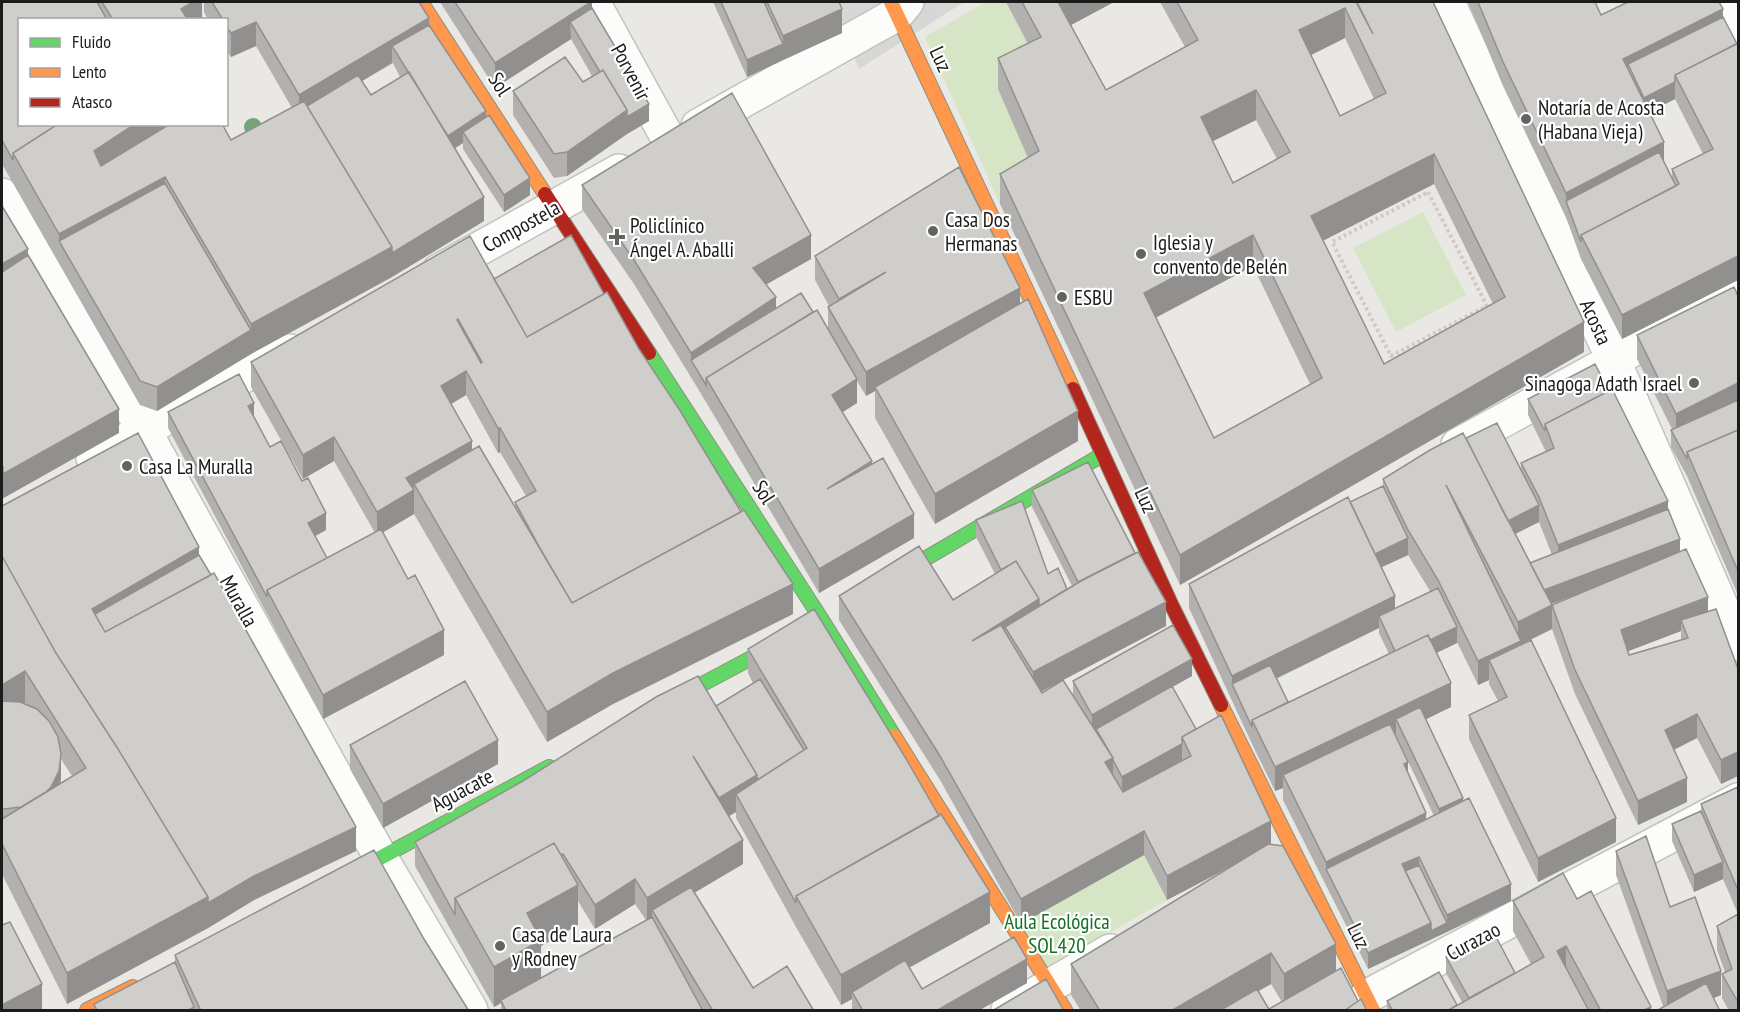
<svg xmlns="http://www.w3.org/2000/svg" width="1740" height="1012" font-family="'PT Sans Narrow',sans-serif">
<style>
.religious{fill:#d8d7d5}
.grass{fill:#d5e5c5}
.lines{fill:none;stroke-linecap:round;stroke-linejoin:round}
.street-casing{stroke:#c2c2c0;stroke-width:36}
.fast-casing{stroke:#8f917e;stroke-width:16}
.slow-casing{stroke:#8f917e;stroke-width:16}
.jam-casing{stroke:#8f917e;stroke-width:16}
.path{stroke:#d4c8c5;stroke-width:4;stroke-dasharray:3 3;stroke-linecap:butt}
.street{stroke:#fcfcfb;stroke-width:33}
.fast{stroke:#63d668;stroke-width:14}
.slow{stroke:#ff974d;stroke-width:14}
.jam{stroke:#b3261e;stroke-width:14}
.tree{fill:#74a578}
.wall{fill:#b3b1af;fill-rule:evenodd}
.shaded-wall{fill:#92908e}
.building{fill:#d0cecb;stroke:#92908e;stroke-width:1.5;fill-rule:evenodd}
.poi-dot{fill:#636361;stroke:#fff;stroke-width:2}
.labels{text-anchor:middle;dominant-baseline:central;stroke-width:4.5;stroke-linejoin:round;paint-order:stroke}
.street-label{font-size:21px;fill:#1b1b1b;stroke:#fff}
.poi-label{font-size:21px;fill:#1b1b1b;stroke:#fff;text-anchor:start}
.park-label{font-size:21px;fill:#146f20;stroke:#fff}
</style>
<rect width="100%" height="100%" fill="#eae8e4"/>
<path class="religious" d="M832,2h132l-105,67z"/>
<path class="grass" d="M986,2h20l35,66 -43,21 41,93 -39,22 -75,-167z
M1423,212l43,83 -70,37 -43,-84z
M1144,855l23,45 -120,68 -26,-44z"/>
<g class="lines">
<g class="street-casing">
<path id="street" d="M593,2l77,140
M1448,2l165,357 125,285
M1722,2l16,33
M698,126l199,-112 10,-12
M2,195l142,235 237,428 90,152
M439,271l180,-100
M1458,445l280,-153
M93,458l197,-107
M1366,997l372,-197
M1008,1010l102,-59"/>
</g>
<g class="fast-casing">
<path id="fast" d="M649,353l173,267 72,116
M889,580l213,-125
M663,705l124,-66
M341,879l208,-112"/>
</g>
<g class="slow-casing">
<path id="slow" d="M421,2l124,192
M891,2l182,387
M1221,705l152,305
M894,736l171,274
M87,1010l46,-23"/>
</g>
<g class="jam-casing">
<path id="jam" d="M545,194l104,159
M1073,389l98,215 50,101"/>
</g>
<path class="path" d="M1428,192l59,114 -96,50 -59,-114z"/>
<use href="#street" class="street"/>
<use href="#fast" class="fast"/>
<use href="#slow" class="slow"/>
<use href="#jam" class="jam"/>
</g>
<circle class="tree" cx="253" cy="127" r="9"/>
<path class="wall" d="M2,2h200v18h-182l211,120 61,-32 -36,-62 -25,11 -5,-7v-30h-18l-4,-8v-10h215l10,23 57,92 44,78 -26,17 -41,-63v-6l-8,5 29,73 -92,56 -141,77 -94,57 -17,-6 -138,-241zM393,63l7,14 -29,18 -9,-14z
M440,2h152v6l57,113 -22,13 -60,42 -13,2 -41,-63v-24l70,-9 9,-6 -21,-37 -76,49z
M713,2h126l3,31 -95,44z
M1006,2h108l-43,23 35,65 79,-43 -25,-45h273l151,350 -404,233 -180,-381v-30l28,-16 -30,-69v-31l30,-14zM1345,38l29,61 -34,17 -29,-61zM1256,120l21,39 -44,24 -20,-42zM1434,184l59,120 -109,60 -61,-124zM1253,266l57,118 -96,54 -58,-121z
M1468,2h127l6,13 122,2 15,263 -116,59 -41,-80 -15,-42 -63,-131zM1675,99l28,55 -31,15v8l-8,-15 -15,-50z
M582,185l229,74 -45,25 10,25 37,3 15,18v-23l1,-1 -14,-26v-24l205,47 58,138 -143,83 -60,-106v-27l-9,5 -9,-15v22l-15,9 72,126 -95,55 -113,-191 -72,-118 -52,-75z
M494,279l110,15 35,55 154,265 -180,90 -66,38 -133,-228 -31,18 61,123 -121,64 -155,-291v-16l86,6 16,29 56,83 -11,6 12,22 48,-25 -41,-72 -31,18 -52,-92v-25zM466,395l32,58 2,-1 26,44 -11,6v6l-43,-58 -21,-46z
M1738,296v299l-51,-119 -16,-29v-17l1,-1 -35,-70v-24z
M1528,399l140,110 12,43 28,60 30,57v107l-17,8 -24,-46 -23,12 13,52 -49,23 -63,-131 -23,-65v-24l33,-14 -34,13 1,25 -26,13 90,200 -78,40 -69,-143v-24l29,-14 -9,-17v-4l-11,5 -21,-43v1l-21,10 15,54 -25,12 37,83 48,99 -143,68 -85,-169v-12l-8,3 -23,-47 -63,-136v-24l194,-98v-7l83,-41 55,32v-7l25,-11 -18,-37zM1539,522l13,33 -22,8 -15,-29zM1408,555l22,36 -35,17 -13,-41zM1379,628v5l10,21 -101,48 -12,-23zM1681,631v9l-52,15 -1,-4zM1394,734h2v2l38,80 -8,4 -18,-47z
M1032,490l134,136 -125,65 1,2 31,2v-14l119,-5 -20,11 24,42 75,116 65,126 22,30 9,10h-286l-10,-16v-31l162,-98 -66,34 -23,-45 -123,69 -81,-144 -101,-160v-24l114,4 42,-26 -19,-37v-17l91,69 5,-3 -40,-79zM1271,984l11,18 -13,7 -11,-18z
M2,506l197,49 157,296 -102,49 -46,28 -141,76 -65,-130zM61,759l11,17 -12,7 1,-5z
M748,649l242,274 -81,45 13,21 105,-6 -49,28h-126v-12l-11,6 -45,-78 -60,-109v-6l-7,4 14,48 -49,29 59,95 61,23h-313v-8l-7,4 -79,-141v-24l301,-136 37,-23 -5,-10zM578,901l17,28 40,-25 11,16 -105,58v-32l37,-21z
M350,745l148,19 -115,64 -33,-59z
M1738,787v224h-9l-7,-13v-24l3,-2 -8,-22v-24l21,-12 -15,-35 -29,13 -22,-51v-17l29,-13v-7z
M1616,851l54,56 51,88 -7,3 -51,8 -47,-131z
M1577,899l74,112h-264v-10l70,4 5,-3 -16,-29v-16l69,16 16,-9 -18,-33v-30z
M424,939l45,72h-375v-7l81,-42v-7z"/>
<path class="shaded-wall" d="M193,2h9v18h-21v-11z
M591,2h1v23l-22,-3 1,17 -76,49v-25z
M1058,2h56l-56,30z
M1345,8v30l-46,23v-31z
M842,9v24l-59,27v-24z
M1723,9v24l-95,31v17l-5,-22z
M429,18v24l-37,4v17l-93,56v-24z
M256,22v24l-25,11v-24z
M783,44v16l-36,17v-17z
M1675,82v17l-31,16v-17z
M1256,90v30l-55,27v-30z
M649,104v17l-22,13 -60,42v-24l60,-42z
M486,111v17l-23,4v11l-17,11v-17z
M135,124h47l-88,58v-31z
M1664,142v24l-98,35v16v-24z
M1434,154v30l-123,63v-31z
M165,177v30l-106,34v24v-31z
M530,178v17l-26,17v-17z
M484,197v24l-92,56 -141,77 -94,57v-24l94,-57v-6z
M811,235v24l-58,33v-24z
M1253,235v31l-109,58v-31z
M28,249v30l-26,16v-31z
M1738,256v24l-116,59v-24z
M1020,288v24l-145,75v4l-9,5v-24z
M776,297v24l-85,39v-7z
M1584,322v30l-404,233v-30z
M466,371v24l-25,15v-24z
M857,379v24l-25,16v-24z
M1738,383v24l-62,31v-24z
M254,403v17l-6,-14z
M119,409v24l-117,66v-31z
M1078,411v30l-143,83v-30z
M498,428h2v24l-2,1z
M334,437v24l-31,18v-24z
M472,441v24l-58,19v30l-37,22v-24l29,-34z
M872,461v24l-45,4z
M1668,501v24l-110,44v-24z
M1539,505v17l-34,17v-17z
M326,513v17l-18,10v-17z
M914,514v24l-95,55v-24z
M1408,538v17l-35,16v-16z
M1680,539v17l-140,52v-17z
M199,547v25l-100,57 -7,-20z
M793,584v30l-180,90 -66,38v-30l66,-39z
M1395,596v24l-16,-4v12l-141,69 -6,-13v16v-24z
M1708,597v24l-27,-1v11l-60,23v-24z
M1039,599v24l-34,4v17l-33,-3z
M1166,602v24l-133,70v-24z
M1552,605v24l-63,31v20l-11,5v-24l40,-19v-20z
M1457,627v16l-60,29v-17z
M444,630v25l-121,64v-24z
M1192,659v17l-100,56v-17z
M25,671v31l-23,14v-31z
M1451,683v24l-49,24 -6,-12v15l-108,52 -5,-11v13l-8,3v-24z
M1697,714v24l-32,16v-24z
M498,740v24l-115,64v-24z
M1182,744v16l-60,34v-17z
M1738,752v24l-17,8v-24z
M61,754v24l-2,17 -37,12z
M1113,758v24l-8,-20z
M1408,762v25l-4,-23z
M757,775v24l-21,-5v18l-17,10v-24z
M1687,778v24l-49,23v-24z
M1463,798v16l-24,11v-16z
M1426,813v24l-100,32v-7z
M1616,818v24l-78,40v-24z
M1271,821v24l-104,55v-24z
M356,827v24l-102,49 -46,28 -141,76v-31l141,-76z
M1144,831v24l-123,69v-25z
M743,840v24l-88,52 -3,-6v9l-5,3v-24z
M1419,857v16l-17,-1v-8z
M1723,862v17l-29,13v-17z
M635,879v25l-40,25v-24z
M1511,884v17l-64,31v-17z
M578,885v40l-37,21v35l-40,19v3l-7,4v-40l33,-54z
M990,892v31l-135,74 -3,-5v7l-11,6v-30z
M1431,923h16v9l-79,37v-16z
M1336,944v30l-52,30v-30z
M1566,946v30l-9,-25z
M1271,953v31l-47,27h-53z
M1027,959v24l-49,28h-42z
M1721,971v24l-41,16h-13v-20z
M42,984v27h-40v-6z
M1651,1007v4h-9z"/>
<path class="building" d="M4,2h93l10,18h-87v104h38l-45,29v7l-11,-20v-137z
M102,2h91l-12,7 7,11h-75z
M212,2h207l10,16 -130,77 -43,-73 -25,11 -5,-7v-6h-3z
M455,2h136l-96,61z
M721,2h43l19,42 -36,16z
M767,2h72l3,7 -59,27z
M1022,2h36l48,88 92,-50 -21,-38h179l17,32 -16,-32h76l151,320 -404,233 -180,-381 39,-23 -41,-93 43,-21zM1345,8l41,85 -46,23 -41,-86zM1256,90l34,62 -57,31 -32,-66zM1434,154l71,143 -121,67 -73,-148zM1253,235l69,143 -108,60 -70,-145z
M1478,2h117l6,13 27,-13h91l4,7 -100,50 41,83 -98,51 -63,-131z
M592,8l57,96 -22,13v-7l-24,-40 -3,2 -30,-50z
M1723,17l14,27 -62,31v7l-31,16 -16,-34z
M429,25l57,86 -38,25 -56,-90z
M1738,43v213l-116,59 -41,-80 98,-51 -7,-15 41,-20 -38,-74z
M565,57l18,25 20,-12 24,40 -60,42 -13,2 -41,-63z
M409,72l75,125 -92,56v-6l-85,-141 51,-31 13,20z
M732,93l79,142 -58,33 23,29 -85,56 -57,-93 -52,-75z
M304,101l88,146 -141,77 -86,-147 -106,57 -46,-81 45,-29h77l-41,27 7,15 69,-42h52l9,16z
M489,115l41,63 -26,17 -41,-63z
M1659,152l17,34 -95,49v7l-15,-41z
M959,167l61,121 -154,84 -38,-65 58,-35 -47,27 -24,-43z
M165,183l86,147 -94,57 -17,-6 -81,-140z
M2,206l26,43 -26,15z
M571,235l33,59 -77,43 -33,-58z
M470,236l57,101 80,-45 32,57 40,60 62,103 -169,91 -31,-53 -26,-48 21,-11 -36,-63h-2l-32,-57 -25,15 31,55 -66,37 8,12 -37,22 -43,-75 -31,18 -52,-93zM458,319l24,43 -1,1 -24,-43z
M28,255l91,154 -116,65v-7l-1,-2v-193z
M1734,287l4,9v87l-62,31 -39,-79z
M801,293l12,19 -107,66v7l-15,-25z
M1028,299l50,112 -143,83 -60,-107z
M817,310l40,69 -25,16 40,66 -45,28 56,-31 31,56 -95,55 -113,-191z
M1595,364l14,27 -64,33v7l-17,-32z
M239,374l15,29 -6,3 22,41 11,-6 21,40 6,-3 18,35 -18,10 19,35 -60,32v7l-99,-185z
M1612,389l56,112 -110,44 -19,-48 -18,-34 33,-15 -9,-24z
M1738,400v30l-51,22v7l-16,-29z
M1497,423l42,82 -31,16 -42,-83z
M1738,430v141l-51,-119z
M138,433l61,114 -107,62 13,23 109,-59 142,254 -102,49 -46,27v-6l-90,-148 -62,-96 -54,-97v-50z
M1463,433l89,172 -34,17 -72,-137 75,156 -43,20 -40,-81 -30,-50 -25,-51 47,-29z
M479,446l93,157 172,-93 49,74 -180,89 -66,39 -133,-228z
M1088,462l47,91 -57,29 -46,-92z
M1383,486l25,52 -33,16 -25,-52z
M1348,497l47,99 -163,80 -43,-92z
M1022,501l26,73 10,-6 9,21 -28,17v-7l-23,-38 -15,9 -25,-50z
M1668,509l12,30 -136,51 -14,-27z
M381,529l27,50 7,-4 29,55 -121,65 -56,-105z
M919,546l34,54 63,-39 23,38 -67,42 29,-16 41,68 21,-13 50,78 -8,4 18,30 68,-36 -9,-19 39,-22 50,106 -104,55 -23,-45 -123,68 -81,-143 -101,-160z
M1686,549l22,48 -87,33 8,25 59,-17 -7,-18 35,-11 22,60v83l-17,8 -24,-46 -32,16 22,48 -49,23 -63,-131 -23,-65z
M1138,552l28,50 -133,70 -28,-45 76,-46z
M199,555l12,20 -106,57 -10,-18z
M2,556l54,97 62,96 90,148 -141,76 -65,-129v-25l84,-51 -61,-97 -23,14z
M1438,588l19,39 -27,13 -2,-5 -33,16 -16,-35z
M814,609l91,148 34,59 -143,80v7l-60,-109 71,-46 -59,-99z
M1173,625l19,34 -100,56 -19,-34z
M1428,635l23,48 -176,84 -23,-47z
M1531,640l85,178 -78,40 -69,-143 38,-18 -18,-37z
M1270,665l18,37 -36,18v7l-20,-43z
M698,676l59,99 -38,23 -26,-42 50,84 -96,58 -12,-19 -40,26 -32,-51 -2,1 -7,-12 -99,55v17l-40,-73 108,-61 133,-84z
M760,679l44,71 -47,30v-5l-41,-69z
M465,681l33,59 -115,64 -33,-59z
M1172,686l24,43 -14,8v7l-60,33 -9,-17v-2l-17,-29z
M2,701l18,1 17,7 12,12 9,16 3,17 -2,17 -8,16 -5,5 -25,15 -17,2h-2z
M1420,707l43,91 -24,11 -43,-90z
M1390,724l18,38 -4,2 22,49 -100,49 -43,-87z
M1738,787v103l-37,-86z
M1469,798l42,86 -64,31 -28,-58 -17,7 29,59 -63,30 -42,-84z
M1701,811l22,51 -29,13 -22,-51z
M941,814l49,78 -149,83 -45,-79z
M1646,836l24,71 25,-10 26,74 -54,20 -51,-140z
M554,843l24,42 -51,28 14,27 -47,27 -39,-69z
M1268,844l15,2 53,98 -52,30 -13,-21 -100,58h-71l-29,-47z
M374,850l50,89 45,72h-268l-26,-56z
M1419,865l28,58 -16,8v-8l-26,-52z
M1563,873l14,26 14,-8 60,116 -9,4h-41l-35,-65 -9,5 32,60h-142l97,-54 -31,-56z
M691,887l62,101 34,-22 27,45h-101l-61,-101z
M1738,914v88l-16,-28 10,-5 -15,-43z
M652,917l51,94h-197l-5,-11z
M10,922l32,62 -40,21v-80z
M1493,931l22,42 -46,25 -23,-41z
M1014,937l13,22 -91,52h-73l-11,-19 53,-32 17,29z
M175,962l19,45 -7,4h-90l-3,-7z
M1341,968l17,33 -14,10h-74l-1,-2z
M1439,972l18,33 -10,6h-54l-6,-10z
M1046,979l18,32h-72z
M1706,983l14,28h-64z
M1257,989l13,22h-51z
M1361,999l6,12h-23z"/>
<g class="poi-dot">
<circle cx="1526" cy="119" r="6"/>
<circle cx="933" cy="231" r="6"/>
<path d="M614 228h6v6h6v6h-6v6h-6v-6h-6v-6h6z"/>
<circle cx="1141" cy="254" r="6"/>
<circle cx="1062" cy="297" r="6"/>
<circle cx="1694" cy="383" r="6"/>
<circle cx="127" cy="466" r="6"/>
<circle cx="500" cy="946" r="6"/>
</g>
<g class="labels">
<g class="street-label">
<text transform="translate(941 59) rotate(65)">Luz</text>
<text transform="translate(631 72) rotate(62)">Porvenir</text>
<text transform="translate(500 84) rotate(57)">Sol</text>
<text transform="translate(521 226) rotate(-29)">Compostela</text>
<text transform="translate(1596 322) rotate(65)">Acosta</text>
<text transform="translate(764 492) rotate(57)">Sol</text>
<text transform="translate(1146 500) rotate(65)">Luz</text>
<text transform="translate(239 601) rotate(61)">Muralla</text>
<text transform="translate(462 790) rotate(-28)">Aguacate</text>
<text transform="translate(1359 936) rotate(64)">Luz</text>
<text transform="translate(1473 941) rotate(-28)">Curazao</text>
</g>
<g class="poi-label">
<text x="1538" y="107">Notaría de Acosta<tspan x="1538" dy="24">(Habana Vieja)</tspan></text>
<text x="945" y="219">Casa Dos<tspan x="945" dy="24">Hermanas</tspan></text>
<text x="630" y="225">Policlínico<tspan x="630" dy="24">Ángel A. Aballi</tspan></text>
<text x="1153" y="242">Iglesia y<tspan x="1153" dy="24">convento de Belén</tspan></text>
<text x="1074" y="297">ESBU</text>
<text x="1682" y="383" text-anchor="end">Sinagoga Adath Israel</text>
<text x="139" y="466">Casa La Muralla</text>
<text x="512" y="934">Casa de Laura<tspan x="512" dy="24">y Rodney</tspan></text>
</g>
<g class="park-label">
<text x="1057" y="921">Aula Ecológica<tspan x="1057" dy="24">SOL420</tspan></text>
</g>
</g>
<rect width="1740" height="1012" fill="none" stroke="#1b1b1b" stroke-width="6"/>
<rect x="18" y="18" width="210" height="108" fill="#ffffff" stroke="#a4a4a4" stroke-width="1.5"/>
<rect x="30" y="38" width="30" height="9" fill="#63d668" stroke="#a4a4a4" stroke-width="1.5"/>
<text x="72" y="48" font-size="18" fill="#1b1b1b">Fluido</text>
<rect x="30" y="68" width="30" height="9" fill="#ff974d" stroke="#a4a4a4" stroke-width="1.5"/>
<text x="72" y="78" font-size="18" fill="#1b1b1b">Lento</text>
<rect x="30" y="98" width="30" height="9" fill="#b3261e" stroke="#a4a4a4" stroke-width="1.5"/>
<text x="72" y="108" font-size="18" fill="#1b1b1b">Atasco</text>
</svg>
